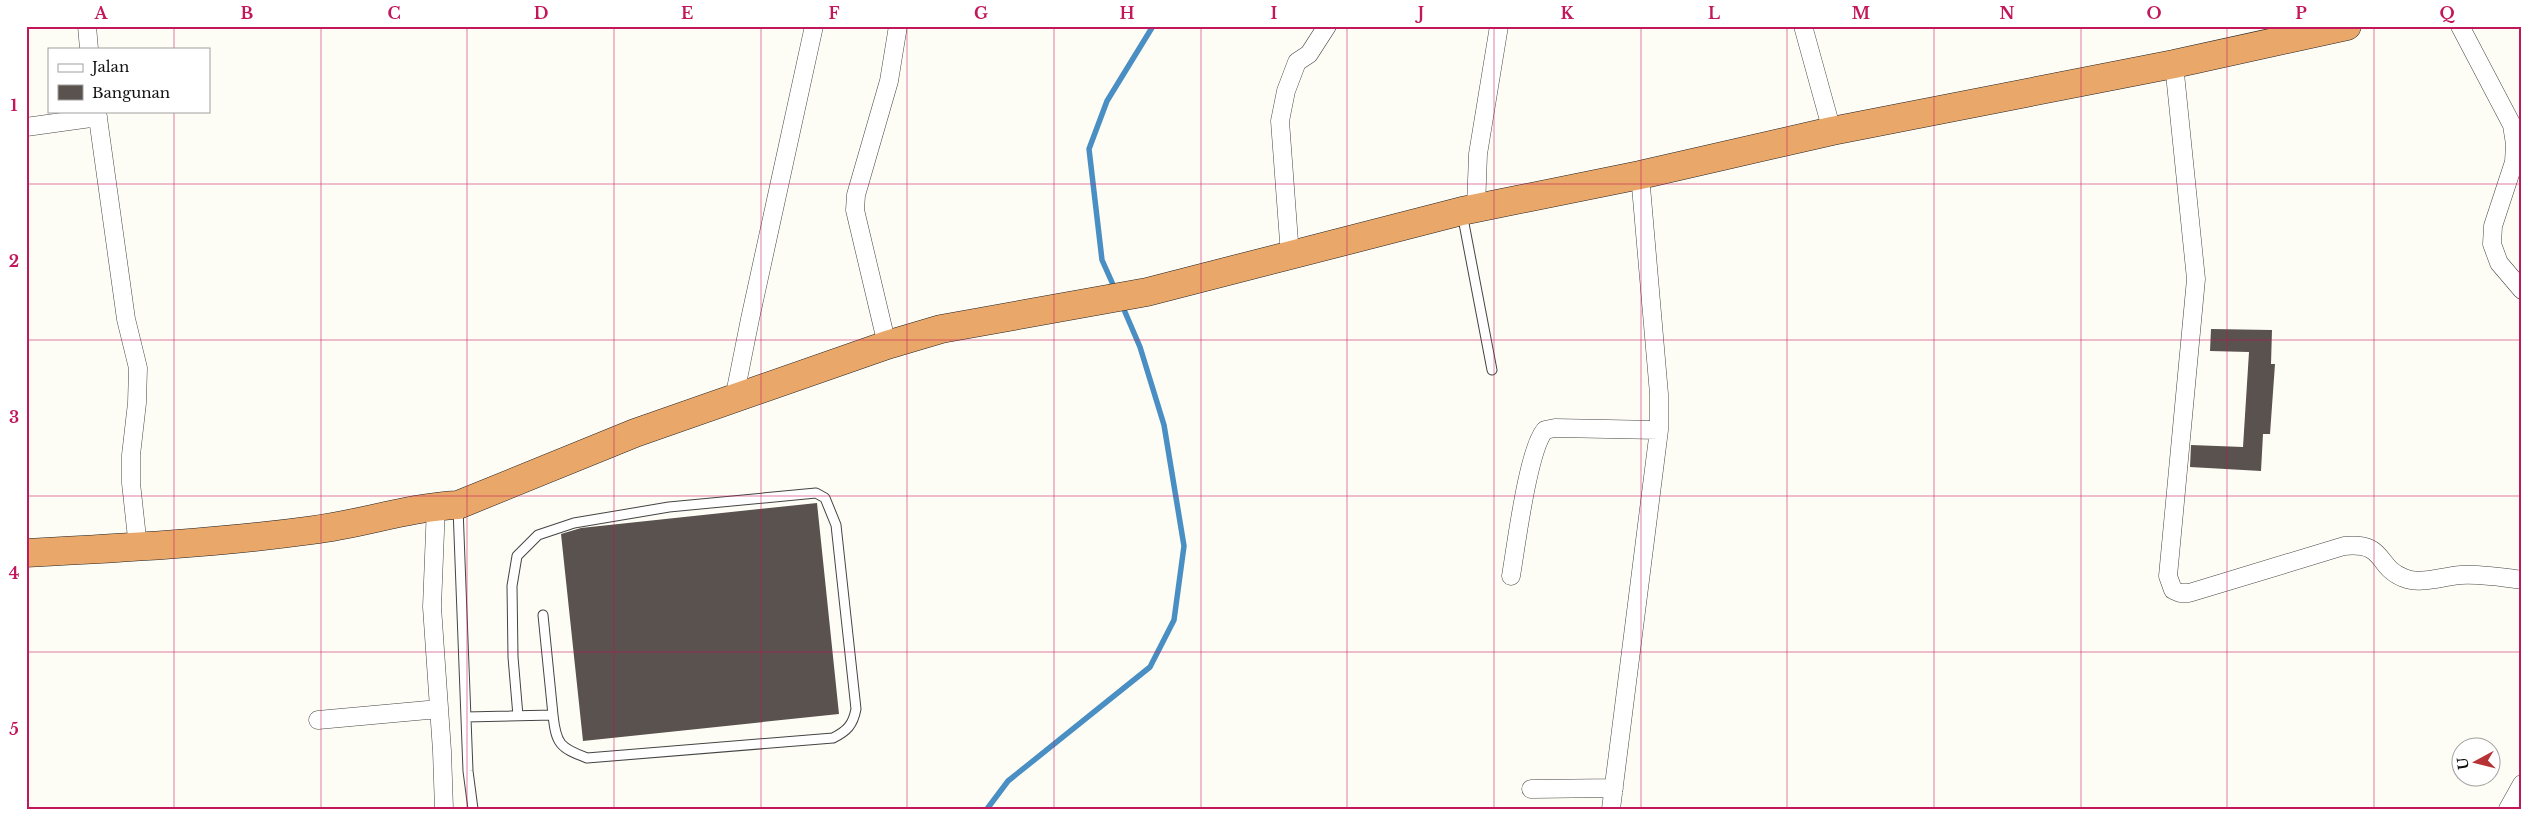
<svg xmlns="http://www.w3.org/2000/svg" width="2548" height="835" font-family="'Libre Baskerville',serif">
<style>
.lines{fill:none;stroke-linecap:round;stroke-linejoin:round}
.stream{stroke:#4a8fc3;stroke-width:5.5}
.building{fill:#59524e}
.lane-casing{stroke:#444;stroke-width:11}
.street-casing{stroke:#444;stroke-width:19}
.highway-casing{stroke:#222;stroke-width:29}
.lane{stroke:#fff;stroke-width:9}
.street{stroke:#fff;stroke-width:18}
.highway{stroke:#e9a769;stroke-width:28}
.grid{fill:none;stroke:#c2185b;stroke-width:1;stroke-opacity:0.55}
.neatline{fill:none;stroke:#c2185b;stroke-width:2}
.grid-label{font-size:16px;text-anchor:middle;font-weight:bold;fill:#c2185b}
</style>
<rect width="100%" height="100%" fill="#fefdf5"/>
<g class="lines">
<path class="stream" d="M1115,289l-13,-29 -13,-111 18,-48 46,-75
M987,809l21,-28 142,-114 24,-47 10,-74 -20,-121 -24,-78 -18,-42"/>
</g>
<path class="building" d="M2211,329l61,1 -1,34h4l-5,70h-7l-2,37 -71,-4 1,-22 52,2 6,-95 -39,-1z
M817,503l22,211 -256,27 -22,-207 20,-6z"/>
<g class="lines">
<g class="lane-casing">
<path id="lane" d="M1462,213l30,157
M458,508l10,263 5,38
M543,615l10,100
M466,717l87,-2c3,29 7,33 34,43l246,-20c14,-7 20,-13 23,-29l-20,-184 -11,-27 -9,-5 -147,14 -95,16 -36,12 -21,21 -5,30 1,71 5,59"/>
</g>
<g class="street-casing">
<path id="street" d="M87,26l2,23
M1803,26l29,105
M2460,26l52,99 3,19 -1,18 -21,64 -1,18 7,19 23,27
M2174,64l22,215 -28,297 5,14 7,3h9l155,-47c43,-4 31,21 60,32 16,7 40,-2 57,-3 20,-1 40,2 61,5
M97,111l29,208 12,49 -1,35 -6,52v28l7,64
M26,127l72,-10
M1476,208l2,-54 21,-128
M1290,255l-10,-134 6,-30 11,-29 12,-8 18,-28
M887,345l-32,-135 1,-15 33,-114 9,-55
M734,399l16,-80 64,-293
M436,506l-4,101 10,144 2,58
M1511,576c5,-29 17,-127 34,-146l10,-2 104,2
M318,720l121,-11
M1531,789l83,-1
M1611,809l48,-379v-36l-19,-219
M2508,809l14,-25"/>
</g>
<g class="highway-casing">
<path id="highway" d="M26,553c96,-5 192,-10 287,-23 49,-6 96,-23 145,-25l177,-72 252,-88 54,-16 206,-37 315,-81 178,-36 192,-44 342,-67 173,-38"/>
</g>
<use href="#lane" class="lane"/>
<use href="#street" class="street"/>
<use href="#highway" class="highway"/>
</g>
<path class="grid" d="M174,26v23M321,26v783M467,26v783M614,26v783M761,26v783M907,26v783M1054,26v783M1201,26v783M1347,26v783M1494,26v783M1641,26v783M1787,26v783M1934,26v783M2081,26v783M2227,26v783M2374,26v783M174,111v698M26,184h2496M26,340h2496M26,496h2496M26,652h2496"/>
<rect width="2548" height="835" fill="none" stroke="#ffffff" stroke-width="55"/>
<rect x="48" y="48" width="162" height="65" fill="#ffffff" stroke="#a0a0a0"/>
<rect x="58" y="64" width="25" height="8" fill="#ffffff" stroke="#a0a0a0"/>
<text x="92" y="72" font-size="15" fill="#111111">Jalan</text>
<rect x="58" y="85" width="25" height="15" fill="#59524e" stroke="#a0a0a0"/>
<text x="92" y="98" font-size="15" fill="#111111">Bangunan</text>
<g transform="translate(2476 762) rotate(263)"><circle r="24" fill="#ffffff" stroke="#a0a0a0"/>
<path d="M0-4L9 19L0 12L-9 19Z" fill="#b73235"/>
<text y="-8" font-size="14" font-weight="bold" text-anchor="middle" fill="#111111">U</text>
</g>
<rect x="28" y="28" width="2492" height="780" class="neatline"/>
<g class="grid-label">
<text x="101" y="19">A</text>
<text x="247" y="19">B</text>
<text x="394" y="19">C</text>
<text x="541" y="19">D</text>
<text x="687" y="19">E</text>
<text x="834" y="19">F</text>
<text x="981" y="19">G</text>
<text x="1127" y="19">H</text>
<text x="1274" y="19">I</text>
<text x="1421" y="19">J</text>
<text x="1567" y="19">K</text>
<text x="1714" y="19">L</text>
<text x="1861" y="19">M</text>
<text x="2007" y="19">N</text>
<text x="2154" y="19">O</text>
<text x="2301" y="19">P</text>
<text x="2447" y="19">Q</text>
<text x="14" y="111">1</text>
<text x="14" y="267">2</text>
<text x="14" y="423">3</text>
<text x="14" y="579">4</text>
<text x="14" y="735">5</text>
</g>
</svg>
